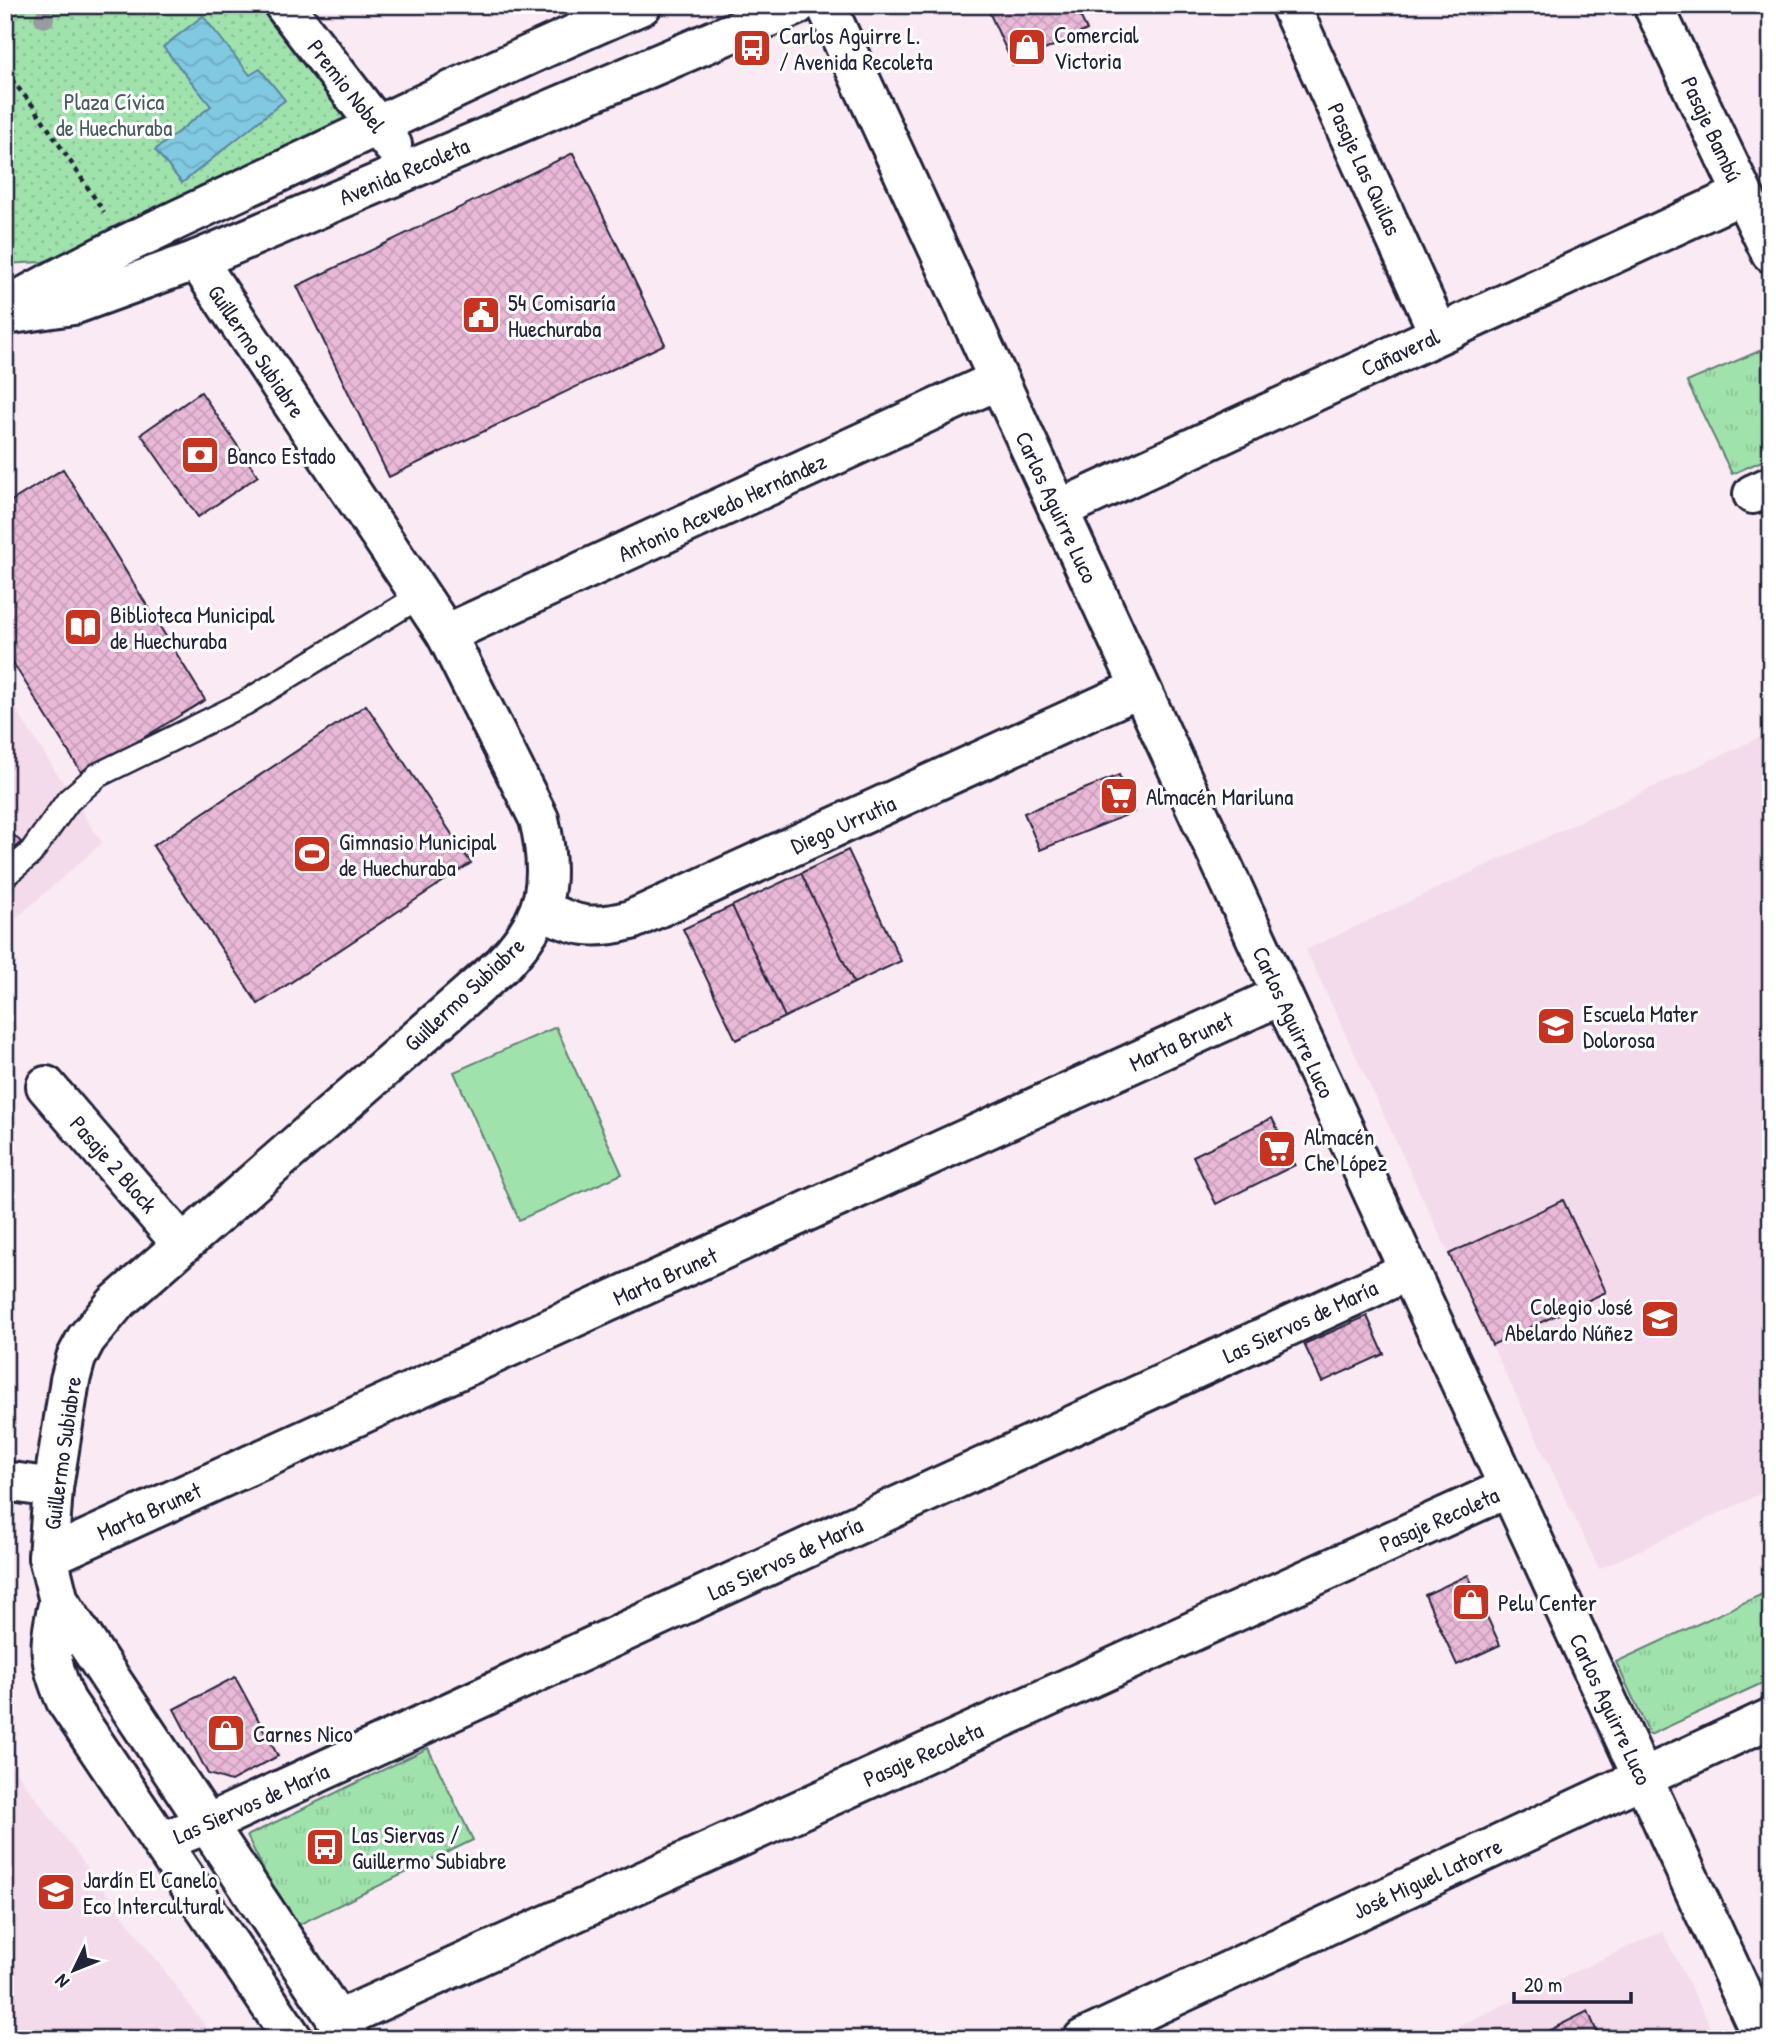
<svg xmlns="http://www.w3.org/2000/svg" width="1776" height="2044" font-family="'Patrick Hand',sans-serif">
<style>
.built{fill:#f4dbeb}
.grass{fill:url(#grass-tufts);stroke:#618274;stroke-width:2}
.park{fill:url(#park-dots);stroke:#618274;stroke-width:2}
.pitch{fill:#a0e2ac;stroke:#618274;stroke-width:2}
.water{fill:url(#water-waves);stroke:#5a869f;stroke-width:2}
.building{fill:url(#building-cross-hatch);stroke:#22223b;stroke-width:2}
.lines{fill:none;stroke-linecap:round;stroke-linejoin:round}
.service-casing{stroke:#22223b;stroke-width:28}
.minor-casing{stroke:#22223b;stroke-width:44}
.tertiary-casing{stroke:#22223b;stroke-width:44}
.secondary-casing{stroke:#22223b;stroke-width:44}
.path{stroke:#22223b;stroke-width:4.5;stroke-dasharray:5 5;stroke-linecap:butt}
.service{stroke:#fff;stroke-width:23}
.minor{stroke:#fff;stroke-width:38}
.tertiary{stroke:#fff;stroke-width:38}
.secondary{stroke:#fff;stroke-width:38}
.tree{fill:#989ca0}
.labels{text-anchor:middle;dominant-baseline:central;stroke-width:6;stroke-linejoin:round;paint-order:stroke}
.poi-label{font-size:23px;fill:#22223b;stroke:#fff;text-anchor:start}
.street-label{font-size:23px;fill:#22223b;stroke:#fff}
.park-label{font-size:23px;fill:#485c5d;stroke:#fff}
</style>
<defs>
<pattern id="grass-tufts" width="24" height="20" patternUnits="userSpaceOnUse" patternTransform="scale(1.75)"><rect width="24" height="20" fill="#a0e2ac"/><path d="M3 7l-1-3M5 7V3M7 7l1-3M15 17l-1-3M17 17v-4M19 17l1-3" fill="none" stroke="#8ac295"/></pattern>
<pattern id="park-dots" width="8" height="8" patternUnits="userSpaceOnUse" patternTransform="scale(1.75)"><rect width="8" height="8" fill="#a0e2ac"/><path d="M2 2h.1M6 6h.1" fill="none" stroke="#8ac295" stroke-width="1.8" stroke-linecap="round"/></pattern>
<pattern id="water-waves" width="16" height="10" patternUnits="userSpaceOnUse" patternTransform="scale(1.75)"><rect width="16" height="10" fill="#80c9e1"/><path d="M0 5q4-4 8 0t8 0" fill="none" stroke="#6eacc2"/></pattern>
<pattern id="building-cross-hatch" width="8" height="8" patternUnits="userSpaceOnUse" patternTransform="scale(1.75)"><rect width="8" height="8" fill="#eab9d8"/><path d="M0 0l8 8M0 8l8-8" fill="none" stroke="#c89fba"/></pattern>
</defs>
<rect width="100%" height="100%" fill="#f9eaf3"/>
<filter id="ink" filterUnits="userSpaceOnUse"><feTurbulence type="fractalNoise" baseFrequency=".0143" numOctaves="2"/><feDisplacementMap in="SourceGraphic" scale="14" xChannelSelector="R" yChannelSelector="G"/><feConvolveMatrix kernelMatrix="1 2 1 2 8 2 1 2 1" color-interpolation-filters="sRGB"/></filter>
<g filter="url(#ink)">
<path class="built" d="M5,693l97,150 -97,85z
M1771,732v757l-172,80 -107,-224 113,-53 -43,-92 -113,54 -143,-304z
M5,1757l201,270v12h-201z
M1662,1931l55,108h-286z"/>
<path class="grass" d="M1771,346v111l-39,17 -45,-92z
M1771,1590v89l-121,56 -34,-73z
M428,1748l45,92 -181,88 -45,-92z"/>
<path class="park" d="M5,5h270l70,110 -8,16 -259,119 -36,12 -37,2z"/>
<path class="pitch" d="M556,1027l66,147 -103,46 -65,-148z"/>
<path class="water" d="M203,16l47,59 10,-6 25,31 -103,83 -27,-33 56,-44 -48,-59z"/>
<path class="building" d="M986,5h89l12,25 -74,35z
M573,153l92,191 -276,133 -92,-191z
M201,392l57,84 -60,41 -57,-83z
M63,469l142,231 -122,75 -78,-125v-46l7,-4 -7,-10v-85z
M366,705l105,158 -213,141 -105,-158z
M1119,775l15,37 -94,38 -16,-37z
M5,827l16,15 -16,16z
M848,850l53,111 -47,22 -53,-110z
M801,873l53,110 -69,34 -53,-111z
M732,906l53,111 -49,23 -53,-111z
M1272,1118l23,47 -79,39 -23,-48z
M1563,1200l43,92 -114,53 -43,-91z
M1367,1316l17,38 -62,28 -18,-38z
M1468,1575l32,70 -43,20 -32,-70z
M235,1677l43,79 -47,25 -23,-7 -34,-65z
M1588,2011l12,28h-68z"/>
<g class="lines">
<g class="service-casing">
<path id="service" d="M5,875l25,-21 38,-53 30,-26 147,-72 175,-107"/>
</g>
<g class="minor-casing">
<path id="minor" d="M826,5l937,2034
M1290,5l149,329
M1653,5l118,248
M1753,494l18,-8
M1058,510l685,-316
M446,634l552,-254
M541,909c35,18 52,21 90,11l509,-232
M46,1086l135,157
M5,1481l48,7
M48,1557l1234,-562
M161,1842l46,-18 1201,-553
M338,2020l1170,-532
M1083,2039l688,-321"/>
</g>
<g class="tertiary-casing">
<path id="tertiary" d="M197,260l249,374 93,185c15,62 8,99 -36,145l-387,339 -30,36 -10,19 -6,22 -17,108 -5,69 11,44 291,438
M59,1601c-11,43 -11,59 7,100l227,338"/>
</g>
<g class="secondary-casing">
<path id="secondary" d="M284,5l108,140
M12,308l12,-11c85,-47 174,-87 262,-128 118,-56 236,-113 356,-164
M5,315l68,-10 124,-45 600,-255"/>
</g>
<path class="path" d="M5,72l29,35 70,105"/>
<use href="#service" class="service"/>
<use href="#minor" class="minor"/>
<use href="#tertiary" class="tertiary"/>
<use href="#secondary" class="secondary"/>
</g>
<circle class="tree" cx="44" cy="18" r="10"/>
</g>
<defs>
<g id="shop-square" transform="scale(2.0125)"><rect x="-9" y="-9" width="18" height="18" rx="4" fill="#c8321e" stroke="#fff"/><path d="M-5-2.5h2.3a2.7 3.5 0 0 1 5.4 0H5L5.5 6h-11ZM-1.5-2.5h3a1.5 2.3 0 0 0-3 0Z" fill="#fff"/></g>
<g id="bus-square" transform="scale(2.0125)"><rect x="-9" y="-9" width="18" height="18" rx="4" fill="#c8321e" stroke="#fff"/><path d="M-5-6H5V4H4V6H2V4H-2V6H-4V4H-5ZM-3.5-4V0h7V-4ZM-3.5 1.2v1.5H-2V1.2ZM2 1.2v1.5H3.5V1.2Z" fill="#fff"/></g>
<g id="civic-square" transform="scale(2.0125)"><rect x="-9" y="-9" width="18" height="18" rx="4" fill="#c8321e" stroke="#fff"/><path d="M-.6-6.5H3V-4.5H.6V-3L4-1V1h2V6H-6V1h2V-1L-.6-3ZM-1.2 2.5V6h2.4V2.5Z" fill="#fff"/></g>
<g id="bank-square" transform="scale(2.0125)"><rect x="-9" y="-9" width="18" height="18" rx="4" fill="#c8321e" stroke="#fff"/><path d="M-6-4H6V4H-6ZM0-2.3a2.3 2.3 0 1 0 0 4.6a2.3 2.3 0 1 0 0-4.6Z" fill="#fff"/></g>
<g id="library-square" transform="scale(2.0125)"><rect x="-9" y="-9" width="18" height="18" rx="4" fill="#c8321e" stroke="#fff"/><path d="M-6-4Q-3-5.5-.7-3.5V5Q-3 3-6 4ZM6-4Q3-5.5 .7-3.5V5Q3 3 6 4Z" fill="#fff"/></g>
<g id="supermarket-square" transform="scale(2.0125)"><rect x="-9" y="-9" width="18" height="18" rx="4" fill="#c8321e" stroke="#fff"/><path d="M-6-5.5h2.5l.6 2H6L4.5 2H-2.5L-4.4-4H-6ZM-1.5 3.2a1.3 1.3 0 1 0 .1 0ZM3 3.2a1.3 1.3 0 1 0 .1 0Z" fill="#fff"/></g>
<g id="stadium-square" transform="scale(2.0125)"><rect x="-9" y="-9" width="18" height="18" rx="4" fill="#c8321e" stroke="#fff"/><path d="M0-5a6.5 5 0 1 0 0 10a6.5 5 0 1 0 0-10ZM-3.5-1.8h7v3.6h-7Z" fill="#fff"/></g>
<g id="school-square" transform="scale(2.0125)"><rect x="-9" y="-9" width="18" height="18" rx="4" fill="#c8321e" stroke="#fff"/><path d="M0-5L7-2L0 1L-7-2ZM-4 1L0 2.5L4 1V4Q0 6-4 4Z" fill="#fff"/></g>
</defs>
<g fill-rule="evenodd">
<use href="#shop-square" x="1027" y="47"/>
<use href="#bus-square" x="752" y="48"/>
<use href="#civic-square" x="481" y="315"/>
<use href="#bank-square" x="200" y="455"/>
<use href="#library-square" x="83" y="627"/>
<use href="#supermarket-square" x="1119" y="796"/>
<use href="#stadium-square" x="312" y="854"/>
<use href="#school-square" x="1556" y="1026"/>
<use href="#supermarket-square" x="1277" y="1149"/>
<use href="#school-square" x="1660" y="1319"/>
<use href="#shop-square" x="1471" y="1602"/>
<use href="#shop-square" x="226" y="1733"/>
<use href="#bus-square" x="325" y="1847"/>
<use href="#school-square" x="56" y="1892"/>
</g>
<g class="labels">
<g class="poi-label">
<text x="1054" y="34">Comercial<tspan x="1054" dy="26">Victoria</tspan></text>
<text x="779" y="35">Carlos Aguirre L.<tspan x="779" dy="26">/ Avenida Recoleta</tspan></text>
<text x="508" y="302">54 Comisaría<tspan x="508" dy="26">Huechuraba</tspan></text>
<text x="227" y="455">Banco Estado</text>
<text x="110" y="614">Biblioteca Municipal<tspan x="110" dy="26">de Huechuraba</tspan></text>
<text x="1146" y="796">Almacén Mariluna</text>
<text x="339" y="841">Gimnasio Municipal<tspan x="339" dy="26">de Huechuraba</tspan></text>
<text x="1583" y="1013">Escuela Mater<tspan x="1583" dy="26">Dolorosa</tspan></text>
<text x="1304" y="1136">Almacén<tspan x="1304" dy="26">Che López</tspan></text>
<text x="1633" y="1306" text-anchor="end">Colegio José<tspan x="1633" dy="26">Abelardo Núñez</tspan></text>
<text x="1498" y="1602">Pelu Center</text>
<text x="253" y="1733">Carnes Nico</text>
<text x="352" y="1834">Las Siervas /<tspan x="352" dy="26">Guillermo Subiabre</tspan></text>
<text x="83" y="1879">Jardín El Canelo<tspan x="83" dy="26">Eco Intercultural</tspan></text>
</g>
<g class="street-label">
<text transform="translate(347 86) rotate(52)">Premio Nobel</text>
<text transform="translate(1712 129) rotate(65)">Pasaje Bambú</text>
<text transform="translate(1365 169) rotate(65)">Pasaje Las Quilas</text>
<text transform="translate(404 171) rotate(-23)">Avenida Recoleta</text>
<text transform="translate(257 351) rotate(56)">Guillermo Subiabre</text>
<text transform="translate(1400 352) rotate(-25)">Cañaveral</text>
<text transform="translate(722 507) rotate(-25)">Antonio Acevedo Hernández</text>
<text transform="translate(1057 507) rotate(65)">Carlos Aguirre Luco</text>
<text transform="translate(843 824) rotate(-24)">Diego Urrutia</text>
<text transform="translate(464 994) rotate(-43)">Guillermo Subiabre</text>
<text transform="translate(1294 1022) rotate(65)">Carlos Aguirre Luco</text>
<text transform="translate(1181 1041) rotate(-25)">Marta Brunet</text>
<text transform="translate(114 1164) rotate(49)">Pasaje 2 Block</text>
<text transform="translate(665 1276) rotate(-24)">Marta Brunet</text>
<text transform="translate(1300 1321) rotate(-25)">Las Siervos de María</text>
<text transform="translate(62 1453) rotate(-82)">Guillermo Subiabre</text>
<text transform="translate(149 1511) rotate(-24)">Marta Brunet</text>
<text transform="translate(1439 1519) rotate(-24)">Pasaje Recoleta</text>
<text transform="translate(785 1558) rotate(-25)">Las Siervos de María</text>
<text transform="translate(1611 1709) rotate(65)">Carlos Aguirre Luco</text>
<text transform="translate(923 1754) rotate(-24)">Pasaje Recoleta</text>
<text transform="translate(251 1803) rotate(-24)">Las Siervos de María</text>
<text transform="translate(1427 1878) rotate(-25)">José Miguel Latorre</text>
</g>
<g class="park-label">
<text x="114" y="101">Plaza Cívica<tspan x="114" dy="26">de Huechuraba</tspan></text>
</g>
</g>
<rect width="1776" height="2044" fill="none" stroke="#fff" stroke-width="28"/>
<rect x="14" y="14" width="1748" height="2016" fill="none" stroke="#22223b" stroke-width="2.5" filter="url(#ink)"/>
<g transform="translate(74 1970) rotate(227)" stroke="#ffffff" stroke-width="5" paint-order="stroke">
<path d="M0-5L12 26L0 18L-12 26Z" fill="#22223b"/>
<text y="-10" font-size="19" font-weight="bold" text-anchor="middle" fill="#22223b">N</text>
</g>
<path d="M1514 1992v10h117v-10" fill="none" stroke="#22223b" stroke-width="3.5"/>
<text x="1524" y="1992" font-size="21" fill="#22223b" stroke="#ffffff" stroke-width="5" paint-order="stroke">20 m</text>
</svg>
